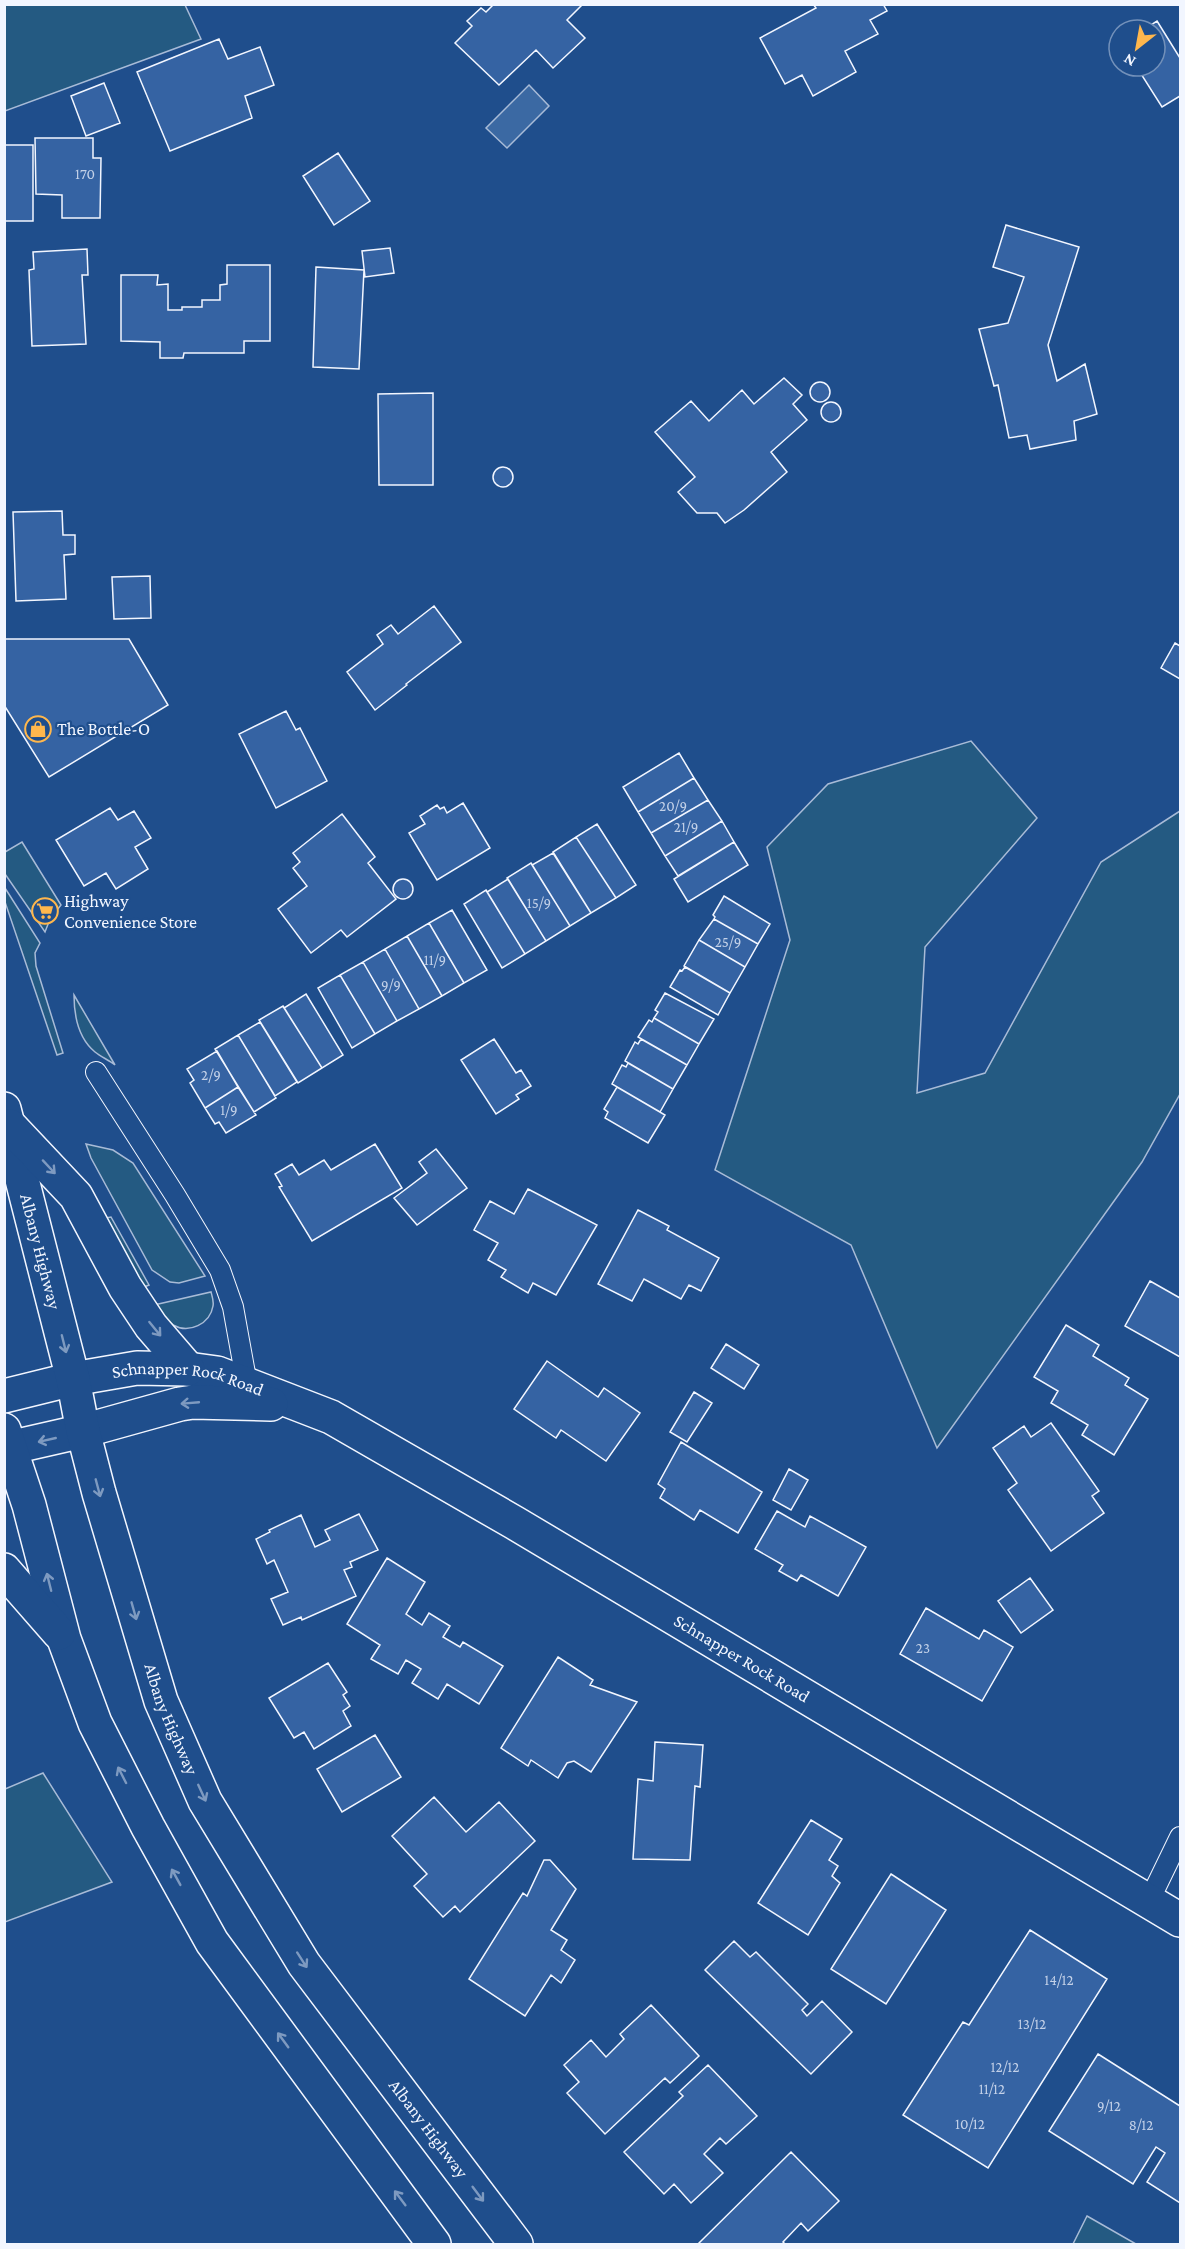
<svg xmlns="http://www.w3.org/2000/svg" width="1185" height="2249" font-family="'Crimson Pro',serif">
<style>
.green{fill:#245a82;stroke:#a8bbd7;stroke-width:1.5}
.water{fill:#3b69a3;stroke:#a8bbd7;stroke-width:1.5}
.building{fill:#3563a3;stroke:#f2f6ff;stroke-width:1.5}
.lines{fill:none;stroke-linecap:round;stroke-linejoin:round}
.service-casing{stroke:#f2f6ff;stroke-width:22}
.tertiary-casing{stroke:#f2f6ff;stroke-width:36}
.secondary-casing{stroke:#f2f6ff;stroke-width:36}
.primary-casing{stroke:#f2f6ff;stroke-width:36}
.service{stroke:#1f4e8c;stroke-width:20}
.tertiary{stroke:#1f4e8c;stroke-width:33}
.secondary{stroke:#1f4e8c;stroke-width:33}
.primary{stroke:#1f4e8c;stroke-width:33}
.oneway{stroke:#7e9ac0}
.labels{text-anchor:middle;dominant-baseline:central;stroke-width:4.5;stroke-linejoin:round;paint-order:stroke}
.number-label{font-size:15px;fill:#c3d1e8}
.poi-label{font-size:18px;fill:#f2f6ff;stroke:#1f4e8c;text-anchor:start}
.street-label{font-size:18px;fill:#f2f6ff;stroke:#1f4e8c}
</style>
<rect width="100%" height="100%" fill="#1f4e8c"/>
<path class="green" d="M4,5h181l16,34 -196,72z
M971,741l66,77 -112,129 -8,146 68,-20 116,-211 79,-51v283l-38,68 -205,286 -86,-203 -136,-75 75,-230 -23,-93 61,-63z
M22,842l39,63 -11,14 -5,13 -40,-58v-22z
M5,888l35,55 -5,10 1,13 27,87 -6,2 -52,-153z
M74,995l41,70c-6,-5 -14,-8 -20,-13 -17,-14 -21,-37 -21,-57z
M86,1144l27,6 20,13 72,113 -26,7 -9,-1 -18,-12 -61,-112z
M111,1217l38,68 -5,2 -39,-69z
M211,1292c1,4 3,9 2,14 -3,18 -24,28 -40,19 -8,-5 -13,-12 -19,-20z
M43,1773l69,109 -107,40v-133z
M1087,2216l49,28h-63z"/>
<path class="water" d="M529,85l20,21 -42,42 -21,-20z"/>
<path class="building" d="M494,4h89l-16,16 18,18 -32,30 -17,-18 -37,35 -44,-42 17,-17 -5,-5 14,-13 5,4z
M813,4h70l4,7 -17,9 8,14 -33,17 11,21 -43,24 -11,-21 -17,9 -25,-46 56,-30z
M1157,21l23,37v38l-18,11 -26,-41h19v-36h-12z
M219,39l9,20 32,-12 14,38 -29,11 7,22 -82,33 -33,-79z
M104,83l16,40 -34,13 -15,-40z
M35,138h58v20h8l-1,60h-38v-23l-26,-1z
M4,145h29v76h-29z
M338,153l32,48 -36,24 -31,-49z
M1006,225l73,22 -31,98 9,36 28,-17 12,50 -23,7 2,19 -46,9 -3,-14 -18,3 -11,-53 -4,1 -15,-57 29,-6 16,-46 -31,-10z
M390,248l4,25 -29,4 -3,-26z
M87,249l1,26h-6l4,69 -54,2 -3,-76 5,-1 -1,-17z
M227,265h43v76h-26v12h-60l-1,5h-23v-16l-39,-1v-66h37l-1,10 11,-1v26h14v-3h20v-7h18v-15l7,-1z
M316,267l48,3 -5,99 -46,-2z
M784,378l18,17 -9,9 14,16 -36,32 16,20 -43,38 -19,13 -8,-10h-20l-19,-21 17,-15 -40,-45 36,-31 18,20 33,-31 12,14z
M810 392a10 10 0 1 1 20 0a10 10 0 1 1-20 0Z
M433,393v92h-54l-1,-91z
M821 412a10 10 0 1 1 20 0a10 10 0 1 1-20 0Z
M493 477a10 10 0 1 1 20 0a10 10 0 1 1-20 0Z
M62,511l1,24h12v19l-11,1 2,44 -50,2 -3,-89z
M150,576l1,42 -37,1 -2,-42z
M434,606l27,36 -55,42 1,1 -32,25 -28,-38 36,-28 -6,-9 14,-10 7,9z
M4,639h125l39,66 -119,72 -45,-72z
M1175,643l5,3v33l-19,-11z
M286,711l10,19 4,-2 27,53 -51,27 -37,-74z
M679,753l15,25 -56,34 -15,-25z
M694,778l14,22 -57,33 -13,-21z
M708,800l14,21 -57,35 -14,-23z
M463,803l27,45 -53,32 -28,-47 16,-9 -5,-8 17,-11 3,4 4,-2 3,6z
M110,808l8,12 16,-9 17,27 -16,9 13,22 -32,20 -10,-16 -22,13 -28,-46z
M342,814l33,43 -7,6 28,36 -49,38 -6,-7 -30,23 -33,-44 29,-23 -14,-18 7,-6 -7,-9z
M722,821l12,21 -56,34 -13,-20z
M597,824l39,61 -20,13 -40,-61z
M576,837l40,61 -25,15 -38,-61z
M734,842l14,23 -60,37 -14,-23z
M553,853l38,60 -21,13 -38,-61z
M531,863l39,63 -24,15 -39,-63z
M508,879l38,62 -21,13 -38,-62z
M393 889a10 10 0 1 1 20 0a10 10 0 1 1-20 0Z
M486,890l39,64 -23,14 -38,-64z
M724,896l46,28 -12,20 -44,-25 1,-2 -2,-2z
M452,910l35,60 -23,13 -35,-60z
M714,919l44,25 -13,23 -46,-27z
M429,923l35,60 -22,13 -35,-60z
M407,936l35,60 -23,13 -34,-60z
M699,940l46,27 -15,26 -46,-27z
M385,949l34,60 -22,12 -34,-59z
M363,962l34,59 -22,13 -35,-59z
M685,967l45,26 -12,22 -48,-28 10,-17 2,1z
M340,975l35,59 -23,14 -34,-60z
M665,993l49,26 -15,25 -45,-26 4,-6 -3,-2z
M306,994l37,61 -21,13 -38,-60z
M283,1006l39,62 -24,15 -39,-63z
M654,1018l45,26 -12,21 -49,-28 11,-17 3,2z
M260,1022l37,60 -22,14 -37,-61z
M238,1035l38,63 -22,14 -39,-63z
M494,1039l22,34 5,-3 10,16 -15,9 3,4 -23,15 -35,-54z
M641,1039l46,26 -14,24 -48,-28 10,-19 3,2z
M217,1051l21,36 -33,21 -15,-25 4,-3 -7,-11z
M628,1063l45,26 -13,23 -48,-28 10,-19 4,2z
M238,1087l18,28 -30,18 -7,-11 -4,2 -10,-16z
M617,1087l48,28 -17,28 -43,-25 3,-6 -4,-3z
M375,1144l27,44 -90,53 -33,-54 3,-1 -7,-12 17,-10 7,11 25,-15 7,10z
M436,1149l31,39 -50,37 -23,-27 33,-25 -8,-11z
M528,1189l69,36 -41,70 -23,-12 -5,10 -27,-16 5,-7 -18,-10 10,-17 -24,-13 16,-29 24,13z
M638,1210l31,16 -2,4 52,28 -18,33 -12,-6 -8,14 -37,-20 -12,22 -34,-17z
M1150,1281l30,17v59l-55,-31z
M1066,1325l33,20 -6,11 36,22 -4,7 23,14 -34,56 -32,-20 6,-10 -37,-22 7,-12 -24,-14z
M726,1344l33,21 -15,24 -33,-21z
M547,1361l51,36 6,-9 36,25 -34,48 -45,-31 -5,8 -42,-29z
M694,1392l18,11 -25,39 -17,-10z
M1051,1423l48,68 -7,5 12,17 -53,38 -43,-61 9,-7 -24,-35 31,-22 7,11z
M681,1442l81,50 -24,41 -38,-23 -6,10 -34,-22 5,-9 -7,-5z
M789,1469l19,11 -17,30 -18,-10z
M777,1511l28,16 5,-11 56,31 -28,49 -37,-21 -4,6 -18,-10 4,-6 -28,-16z
M359,1514l19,36 -28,12 2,5 -8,3 12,26 -54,24 -1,-3 -18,8 -12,-26 17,-7 -14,-32 -7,4 -11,-25 14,-7 -1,-2 32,-15 14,32 15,-7 -5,-10z
M387,1558l38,24 -19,32 16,11 7,-12 21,13 -7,11 17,10 3,-5 40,24 -24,38 -32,-20 -9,15 -26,-16 9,-14 -15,-9 -8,14 -27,-15 9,-14 -33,-21z
M1030,1578l23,32 -32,23 -23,-32z
M926,1608l53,31 5,-9 29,17 -31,54 -82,-47z
M558,1657l35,23 -3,5 47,17 -46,70 -17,-11 -7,2 -9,15 -27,-18 -3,6 -27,-18z
M328,1663l19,29 -4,3 7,11 -7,5 8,15 -37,23 -10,-17 -10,6 -25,-40z
M375,1735l26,42 -59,35 -25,-43z
M655,1742l48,3 -3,42 -5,-1 -5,74 -57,-1 5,-80 15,2z
M434,1797l32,35 33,-30 36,39 -75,71 -5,-6 -12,11 -29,-31 13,-12 -35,-38z
M811,1820l31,19 -13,21 9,6 -6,10 8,7 -32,52 -50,-32z
M544,1860h6l26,29 -25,41 16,10 -6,10 14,10 -14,23 -10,-8 -26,41 -56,-37 54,-86 4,3z
M891,1874l55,36 -60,94 -55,-35z
M1030,1930l77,49 -119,189 -85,-53 60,-93 6,3z
M734,1941l16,16 6,-5 52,52 -6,6 5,6 15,-15 30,31 -41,42 -106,-104z
M651,2005l48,51 -29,27 -5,-5 -60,56 -38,-41 12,-11 -15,-17 27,-25 15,17 18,-18 -4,-5z
M1098,2054l82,52v97l-33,-21 18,-29 -9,-6 -23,37 -84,-53z
M708,2065l49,51 -31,28 -6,-6 -16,16 19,19 -32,30 -17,-19 -10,10 -40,-42 59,-56 -4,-4z
M791,2152l48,49 -31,30 -7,-8 -18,19 2,2h-87z"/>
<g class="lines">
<g class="service-casing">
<path id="service" d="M96,1072l79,123 45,75 13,37 15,83
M1149,1901l31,-64"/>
</g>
<g class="tertiary-casing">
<g id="tertiary">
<path id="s1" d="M73,1379l64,-11 51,1 29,4 114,44 184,106 665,397"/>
<path d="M83,1431l97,-27 13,-2 78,2"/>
</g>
</g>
<g class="secondary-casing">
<path id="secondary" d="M4,1396l69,-17
M4,1449l79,-18"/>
</g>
<g class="primary-casing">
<g id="primary">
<path id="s2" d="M4,1109l69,270 10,52 16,62 62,208 44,100 99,163 212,280"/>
<path d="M10,1126l66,70 49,91 26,39 37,43"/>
<path d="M4,1430l25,75 35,134 31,84 53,104 64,115 222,302"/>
<path d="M4,1570l55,63"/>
</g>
</g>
<use href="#service" class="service"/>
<use href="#tertiary" class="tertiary"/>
<use href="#secondary" class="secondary"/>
<use href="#primary" class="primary"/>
</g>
<defs><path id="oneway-shaft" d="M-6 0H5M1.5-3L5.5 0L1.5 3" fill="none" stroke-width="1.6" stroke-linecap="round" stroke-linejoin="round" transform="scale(1.5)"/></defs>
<g class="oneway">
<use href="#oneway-shaft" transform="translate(49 1167) rotate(47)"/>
<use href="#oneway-shaft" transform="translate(155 1329) rotate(51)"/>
<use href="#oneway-shaft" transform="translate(64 1344) rotate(76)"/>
<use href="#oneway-shaft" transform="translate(190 1403) rotate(175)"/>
<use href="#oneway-shaft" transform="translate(47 1440) rotate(167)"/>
<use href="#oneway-shaft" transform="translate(98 1488) rotate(75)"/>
<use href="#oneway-shaft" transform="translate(49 1582) rotate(-104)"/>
<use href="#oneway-shaft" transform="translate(134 1611) rotate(74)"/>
<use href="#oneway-shaft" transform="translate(122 1775) rotate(-117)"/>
<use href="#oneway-shaft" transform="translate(202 1793) rotate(65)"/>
<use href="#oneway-shaft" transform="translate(176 1877) rotate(-119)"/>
<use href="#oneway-shaft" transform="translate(302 1960) rotate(57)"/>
<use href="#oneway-shaft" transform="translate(283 2040) rotate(-126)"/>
<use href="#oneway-shaft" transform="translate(478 2194) rotate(53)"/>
<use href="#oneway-shaft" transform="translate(400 2198) rotate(-127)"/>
</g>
<defs>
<g id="shop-ring" transform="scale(1.35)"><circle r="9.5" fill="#1f4e8c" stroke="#ffb74d" stroke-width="1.5"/><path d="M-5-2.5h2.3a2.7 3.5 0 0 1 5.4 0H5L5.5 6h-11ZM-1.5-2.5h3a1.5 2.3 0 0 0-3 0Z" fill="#ffb74d"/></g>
<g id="supermarket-ring" transform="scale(1.35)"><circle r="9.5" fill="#1f4e8c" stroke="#ffb74d" stroke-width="1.5"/><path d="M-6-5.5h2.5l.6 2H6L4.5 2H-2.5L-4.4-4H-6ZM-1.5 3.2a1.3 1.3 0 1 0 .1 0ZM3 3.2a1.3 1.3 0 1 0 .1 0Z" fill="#ffb74d"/></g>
</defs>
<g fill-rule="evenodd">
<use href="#shop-ring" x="38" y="729"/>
<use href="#supermarket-ring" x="45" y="911"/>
</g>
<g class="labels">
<g class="number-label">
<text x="85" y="174">170</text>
<text x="673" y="806">20/9</text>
<text x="686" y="827">21/9</text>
<text x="539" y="903">15/9</text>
<text x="728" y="942">25/9</text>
<text x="435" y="960">11/9</text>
<text x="391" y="985">9/9</text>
<text x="211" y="1075">2/9</text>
<text x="229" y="1110">1/9</text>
<text x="923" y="1648">23</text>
<text x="1059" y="1980">14/12</text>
<text x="1032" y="2024">13/12</text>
<text x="1005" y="2067">12/12</text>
<text x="992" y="2089">11/12</text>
<text x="1109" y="2106">9/12</text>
<text x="970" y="2124">10/12</text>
<text x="1141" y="2125">8/12</text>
</g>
<g class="poi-label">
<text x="57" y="729">The Bottle-O</text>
<text x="64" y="901">Highway<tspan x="64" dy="21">Convenience Store</tspan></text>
</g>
<g class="street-label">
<text stroke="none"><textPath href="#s2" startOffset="147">Albany Highway</textPath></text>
<text stroke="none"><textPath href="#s1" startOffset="117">Schnapper Rock Road</textPath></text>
<text stroke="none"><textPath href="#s1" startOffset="744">Schnapper Rock Road</textPath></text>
<text stroke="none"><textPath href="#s2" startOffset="633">Albany Highway</textPath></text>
<text stroke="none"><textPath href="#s2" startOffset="1119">Albany Highway</textPath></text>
</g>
</g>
<rect width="1185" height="2249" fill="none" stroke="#f2f6ff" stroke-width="12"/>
<g transform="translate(1137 48) rotate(211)"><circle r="28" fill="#1f4e8c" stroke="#7391ba" stroke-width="1.5"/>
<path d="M0-4.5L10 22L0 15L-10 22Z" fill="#ffb74d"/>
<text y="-9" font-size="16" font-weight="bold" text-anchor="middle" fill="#f2f6ff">N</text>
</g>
</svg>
